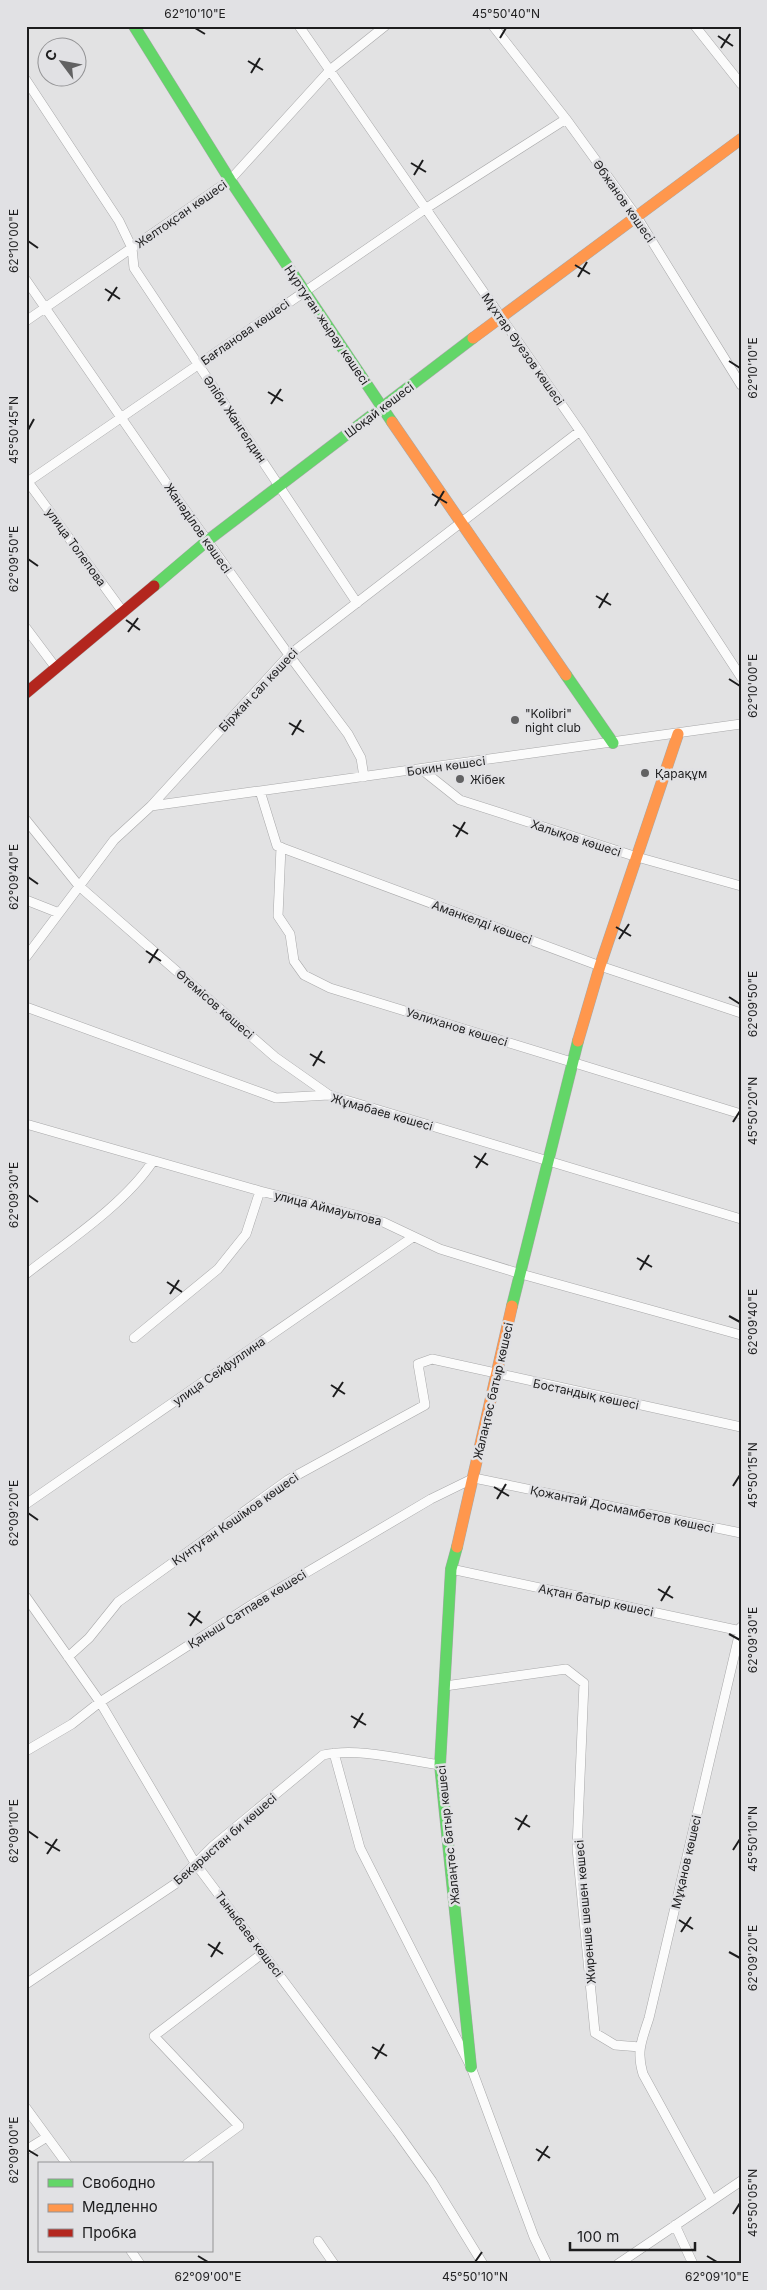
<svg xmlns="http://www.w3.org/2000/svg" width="767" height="2290" font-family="Inter,sans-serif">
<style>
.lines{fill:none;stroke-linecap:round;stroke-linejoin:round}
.street-casing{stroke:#a8a8a9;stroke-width:10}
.fast-casing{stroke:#a8a8a9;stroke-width:12}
.slow-casing{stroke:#a8a8a9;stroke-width:12}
.jam-casing{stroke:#a8a8a9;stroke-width:12}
.street{stroke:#fbfbfb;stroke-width:9}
.fast{stroke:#63d668;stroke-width:11}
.slow{stroke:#ff974d;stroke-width:11}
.jam{stroke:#b3261e;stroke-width:11}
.ticks{fill:none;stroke:#1d1d1e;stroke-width:2}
.poi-dot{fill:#626263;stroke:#e1e1e4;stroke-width:2}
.labels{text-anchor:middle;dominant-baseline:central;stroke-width:5;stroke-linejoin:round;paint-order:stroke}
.street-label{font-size:12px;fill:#1d1d1e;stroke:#e1e1e4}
.poi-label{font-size:12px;fill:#1d1d1e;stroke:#e1e1e4;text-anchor:start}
.neatline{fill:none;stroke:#1d1d1e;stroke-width:2}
.ticks-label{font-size:12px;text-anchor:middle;fill:#1d1d1e}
</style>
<rect width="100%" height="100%" fill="#e2e2e3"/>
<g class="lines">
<g class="street-casing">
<path id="street" d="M299,26l281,405 161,246
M493,26l73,93 71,98 104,168
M695,26l46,58
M26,80l93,141 13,27 2,20 223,335
M26,280l150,217 113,158 59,79 13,24 3,19
M26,321l204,-141 100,-110 55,-44
M28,482l95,130
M26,483l399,-274 141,-90
M26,628l30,40
M421,769l39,31 177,57 104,29
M260,791l17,55 323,120 141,47
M151,806l590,-82
M26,820l53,66 196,171 54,38
M281,847l-3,69 12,18 4,27 10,14 26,13 411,126
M26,900l33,13
M26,957l88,-117 37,-34 138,-151 291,-224
M26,1007l250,91 53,-3 412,124
M26,1124l234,67 123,31 57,27 81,25 220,61
M26,1274c41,-32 99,-70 127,-113
M134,1338l84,-69 28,-35 14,-43
M26,1504l387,-267
M451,1569l290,62
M26,1597l74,105 95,161 202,269 35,49 51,83
M68,1657l21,-19 29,-36 170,-122 137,-75 -7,-41 14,-5 309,68
M445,1686l121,-17 18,14 -7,165 18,185 20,12 25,2
M26,1751l46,-27 28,-22 153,-98 178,-105 43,-21 267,55
M334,1753l26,95 111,219 63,170 13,27
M26,1984l149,-100 38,-38 110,-91c35,-8 82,5 117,10
M26,2108l41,56
M26,2150l21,-13
M187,2164l52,-38 -85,-90 109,-83
M712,2200l-69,-126c-7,-23 -1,-34 6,-56l92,-391
M675,2225l18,39
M318,2241l16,23
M131,2251l9,13
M618,2264l123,-83"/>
</g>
<g class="fast-casing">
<path id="fast" d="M134,26l96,154 162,242
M154,586l53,-45 266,-203
M566,675l47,68
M512,1306l66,-265
M457,1547l-6,22 -11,196 31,302"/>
</g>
<g class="slow-casing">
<path id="slow" d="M473,338l268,-199
M392,422l174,253
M578,1041l22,-75 78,-232
M457,1547l55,-241"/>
</g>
<g class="jam-casing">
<path id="jam" d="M26,693l128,-107"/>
</g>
<use href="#street" class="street"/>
<use href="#fast" class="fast"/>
<use href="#slow" class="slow"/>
<use href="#jam" class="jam"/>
</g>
<path class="ticks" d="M195,28l10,6M718,36l15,10M500,38l6,-10M721,48l9,-14M248,61l15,9M251,73l9,-15M411,163l15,9M414,175l9,-15M28,241l10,7M575,265l15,9M578,277l9,-15M105,289l15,10M108,301l9,-14M729,361l11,7M268,392l15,9M271,404l10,-15M28,430l6,-11M432,494l15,9M435,506l9,-15M28,559l10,7M596,596l15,9M599,608l9,-15M126,620l14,10M128,632l10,-14M729,679l11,7M289,723l15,9M292,735l9,-15M453,825l15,9M456,837l9,-15M28,877l10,7M616,927l15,9M619,939l10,-15M146,951l15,10M149,963l9,-14M729,997l11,7M310,1054l15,9M313,1066l9,-15M733,1122l7,-11M474,1156l14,9M476,1168l10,-15M28,1195l10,7M637,1258l15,9M640,1270l9,-15M167,1282l15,10M170,1294l9,-14M729,1316l11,6M331,1385l14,9M333,1397l10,-15M733,1486l7,-11M494,1487l15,9M497,1499l9,-15M28,1513l10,7M658,1589l15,9M661,1601l9,-15M188,1613l14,10M190,1626l10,-15M729,1634l11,6M351,1716l15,9M354,1728l9,-15M515,1818l15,9M518,1830l9,-15M28,1831l10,7M45,1842l15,9M733,1850l7,-11M47,1854l10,-15M679,1920l14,9M681,1932l10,-15M208,1944l15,10M729,1952l11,6M211,1957l9,-15M372,2047l15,9M375,2059l9,-15M536,2149l14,9M28,2150l10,6M538,2161l10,-15M733,2214l7,-11M198,2256l10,6M707,2256l10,6M475,2262l7,-10"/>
<g class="poi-dot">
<circle cx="515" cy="720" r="5"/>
<circle cx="645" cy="773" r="5"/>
<circle cx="460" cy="779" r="5"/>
</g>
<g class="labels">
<g class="street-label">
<text transform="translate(624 201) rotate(55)">Әбжанов көшесі</text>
<text transform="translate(181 214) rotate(-35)">Желтоқсан көшесі</text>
<text transform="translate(327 325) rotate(56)">Нұртуған жырау көшесі</text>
<text transform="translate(245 332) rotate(-35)">Бағланова көшесі</text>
<text transform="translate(523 349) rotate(55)">Мұхтар Әуезов көшесі</text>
<text transform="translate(379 410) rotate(-37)">Шоқай көшесі</text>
<text transform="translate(235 419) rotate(56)">Әліби Жангелдин</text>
<text transform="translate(198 528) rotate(55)">Жанәділов көшесі</text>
<text transform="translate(76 547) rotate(54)">улица Толепова</text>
<text transform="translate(258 690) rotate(-47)">Біржан сал көшесі</text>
<text transform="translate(446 766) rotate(-8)">Бокин көшесі</text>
<text transform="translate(576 838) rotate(18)">Халықов көшесі</text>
<text transform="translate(482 922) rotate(20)">Аманкелді көшесі</text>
<text transform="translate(215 1004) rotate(41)">Өтемісов көшесі</text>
<text transform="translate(457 1027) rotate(17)">Уәлиханов көшесі</text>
<text transform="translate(382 1112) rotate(16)">Жұмабаев көшесі</text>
<text transform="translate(328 1208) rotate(14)">улица Аймауытова</text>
<text transform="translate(219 1371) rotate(-35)">улица Сейфуллина</text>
<text transform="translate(493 1391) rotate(-77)">Жалаңтөс батыр көшесі</text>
<text transform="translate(586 1394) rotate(12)">Бостандық көшесі</text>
<text transform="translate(622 1509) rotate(12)">Қожантай Досмамбетов көшесі</text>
<text transform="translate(235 1519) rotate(-35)">Күнтуған Көшімов көшесі</text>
<text transform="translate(596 1600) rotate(12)">Ақтан батыр көшесі</text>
<text transform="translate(247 1609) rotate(-32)">Қаныш Сатпаев көшесі</text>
<text transform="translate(448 1835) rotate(-96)">Жалаңтөс батыр көшесі</text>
<text transform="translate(225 1839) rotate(-41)">Бекарыстан би көшесі</text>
<text transform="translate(686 1862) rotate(-77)">Мұқанов көшесі</text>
<text transform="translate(585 1912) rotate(-95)">Жиренше шешен көшесі</text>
<text transform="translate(249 1934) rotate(53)">Тыныбаев көшесі</text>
</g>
<g class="poi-label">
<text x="525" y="713">"Kolibri"<tspan x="525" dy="14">night club</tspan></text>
<text x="655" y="773">Қарақұм</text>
<text x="470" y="779">Жібек</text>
</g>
</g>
<rect width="767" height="2290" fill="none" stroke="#e1e1e4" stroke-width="55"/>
<rect x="38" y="2162" width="175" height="90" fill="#e1e1e4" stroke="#939395"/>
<rect x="48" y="2179" width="25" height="8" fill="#63d668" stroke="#939395"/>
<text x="82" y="2188" font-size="15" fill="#1d1d1e">Свободно</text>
<rect x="48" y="2204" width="25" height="8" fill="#ff974d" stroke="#939395"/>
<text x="82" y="2212" font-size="15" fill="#1d1d1e">Медленно</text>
<rect x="48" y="2229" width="25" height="8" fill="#b3261e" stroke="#939395"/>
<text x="82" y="2238" font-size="15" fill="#1d1d1e">Пробка</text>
<g transform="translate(62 62) rotate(302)"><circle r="24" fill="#e1e1e4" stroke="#939395"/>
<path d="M0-4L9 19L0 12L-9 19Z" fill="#626263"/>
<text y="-8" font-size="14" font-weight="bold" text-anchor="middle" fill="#1d1d1e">С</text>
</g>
<path d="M570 2242v8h125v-8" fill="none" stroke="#1d1d1e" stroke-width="2.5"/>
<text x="577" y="2242" font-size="15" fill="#1d1d1e" stroke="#e1e1e4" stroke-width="4" paint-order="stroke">100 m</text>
<rect x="28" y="28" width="712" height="2234" class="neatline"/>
<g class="ticks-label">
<text x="195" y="18">62°10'10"E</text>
<text x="506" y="18">45°50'40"N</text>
<text transform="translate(14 241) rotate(-90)" y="4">62°10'00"E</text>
<text transform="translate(753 368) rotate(-90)" y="4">62°10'10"E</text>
<text transform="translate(14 430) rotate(-90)" y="4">45°50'45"N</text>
<text transform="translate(14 559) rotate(-90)" y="4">62°09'50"E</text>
<text transform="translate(753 686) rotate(-90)" y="4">62°10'00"E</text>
<text transform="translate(14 877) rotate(-90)" y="4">62°09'40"E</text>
<text transform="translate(753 1004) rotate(-90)" y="4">62°09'50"E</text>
<text transform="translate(753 1111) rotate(-90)" y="4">45°50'20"N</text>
<text transform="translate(14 1195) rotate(-90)" y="4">62°09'30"E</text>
<text transform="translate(753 1322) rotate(-90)" y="4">62°09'40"E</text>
<text transform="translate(753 1475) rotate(-90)" y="4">45°50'15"N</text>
<text transform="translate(14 1513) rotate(-90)" y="4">62°09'20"E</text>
<text transform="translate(753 1640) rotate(-90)" y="4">62°09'30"E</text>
<text transform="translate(14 1831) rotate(-90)" y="4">62°09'10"E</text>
<text transform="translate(753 1839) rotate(-90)" y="4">45°50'10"N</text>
<text transform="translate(753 1958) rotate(-90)" y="4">62°09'20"E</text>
<text transform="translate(14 2150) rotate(-90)" y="4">62°09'00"E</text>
<text transform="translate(753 2203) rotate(-90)" y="4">45°50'05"N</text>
<text x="208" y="2281">62°09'00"E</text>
<text x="475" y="2281">45°50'10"N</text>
<text x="717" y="2281">62°09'10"E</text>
</g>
</svg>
